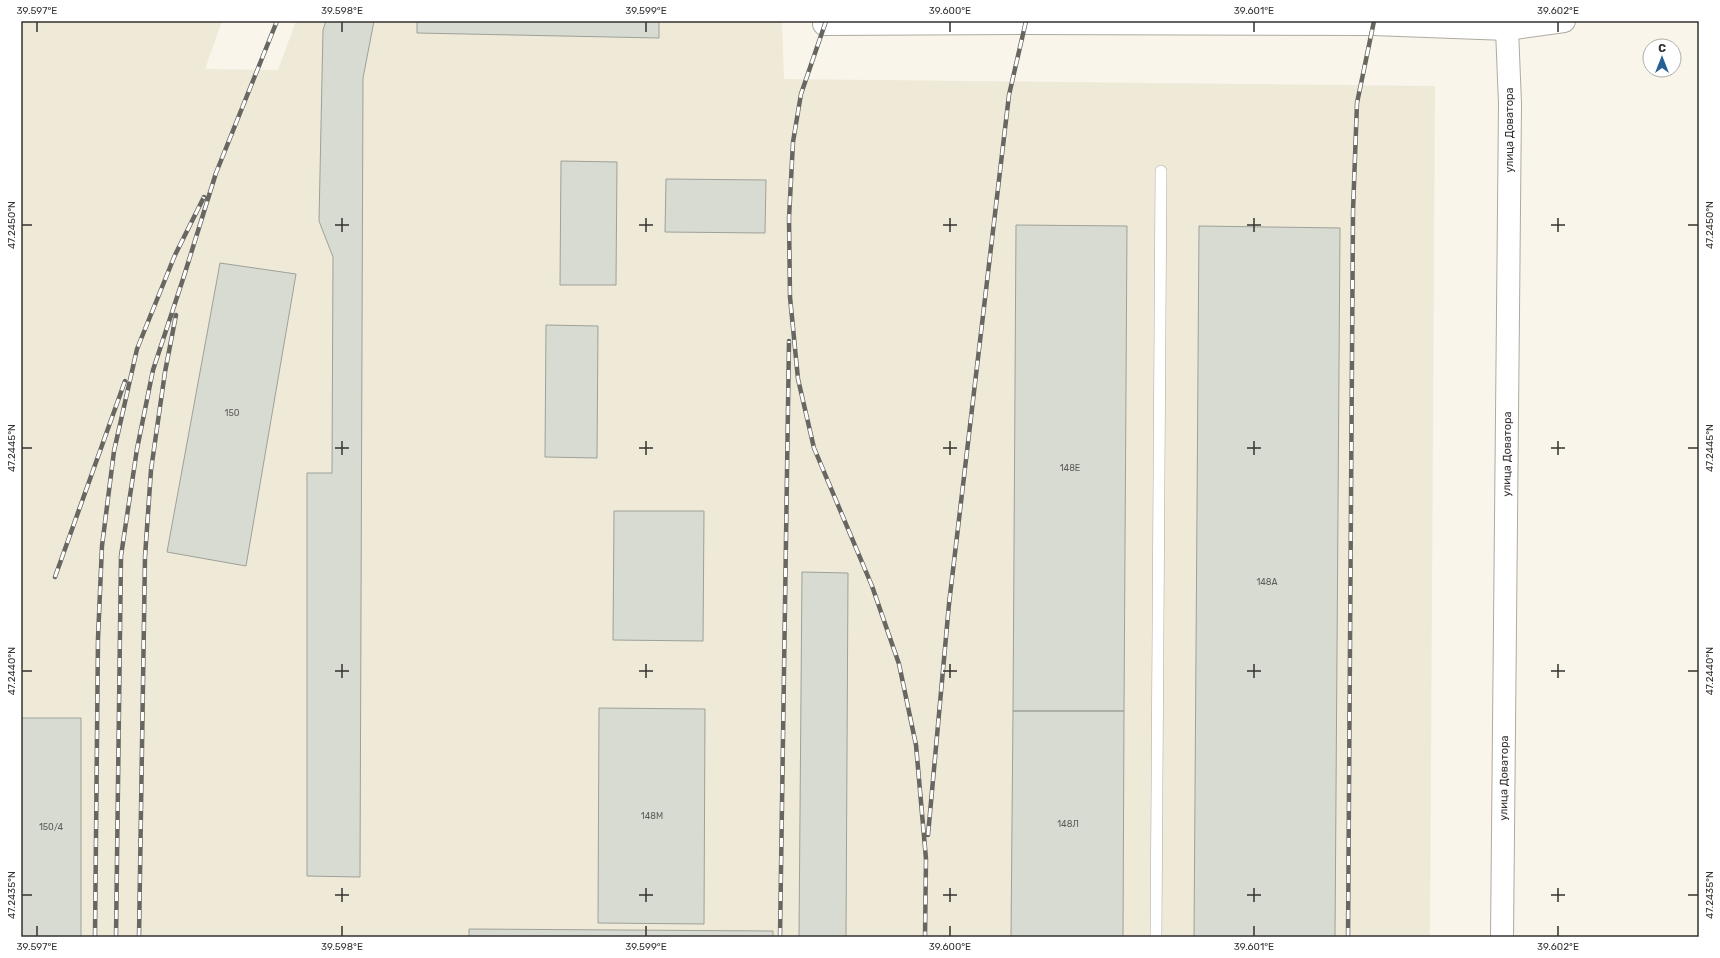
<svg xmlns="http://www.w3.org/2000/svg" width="1720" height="958" font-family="Rubik,sans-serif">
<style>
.built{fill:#efe9d8}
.building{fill:#d8dbd2;stroke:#9ea198}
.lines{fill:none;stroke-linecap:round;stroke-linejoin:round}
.lane-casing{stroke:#adaaa1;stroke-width:12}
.street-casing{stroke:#adaaa1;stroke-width:24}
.lane{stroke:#fff;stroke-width:11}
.street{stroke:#fff;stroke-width:22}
.rail-casing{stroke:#686661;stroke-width:4.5}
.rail{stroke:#fff;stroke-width:3;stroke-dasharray:9;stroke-linecap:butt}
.ticks{fill:none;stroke:#34322f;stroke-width:1.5}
.labels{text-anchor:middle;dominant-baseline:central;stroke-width:3;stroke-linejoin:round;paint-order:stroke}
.number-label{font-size:9px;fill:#5d5c58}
.street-label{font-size:11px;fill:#34322f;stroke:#fff}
.neatline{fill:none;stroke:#34322f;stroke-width:1.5}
.ticks-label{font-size:10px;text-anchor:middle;fill:#34322f}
</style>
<rect width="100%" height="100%" fill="#f9f5eb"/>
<path class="built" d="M21,21h201l-17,48 73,1 18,-49h486l2,58 651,7 -5,851h-1409z"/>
<path class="building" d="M326,21h48l-11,57 -3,799 -53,-1v-403h25l1,-216 -14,-36 4,-191z
M417,21h242v17l-242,-5z
M561,161l56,1 -1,123h-56z
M666,179l100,1 -1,53 -100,-1z
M1016,225l111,1 -3,485h-111z
M1199,226l141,2 -5,709h-141z
M220,263l76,11 -50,292 -79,-14z
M546,325l52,1 -1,132 -52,-1z
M614,511h90l-1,130 -90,-1z
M802,572l46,1 -2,364h-47z
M599,708l106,1 -1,215 -106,-1z
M1013,711h111l-1,226h-112z
M21,718h60v219h-60z
M469,929l304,2v6h-304z"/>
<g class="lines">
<g class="lane-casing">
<path id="lane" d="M1156,937l5,-766"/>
</g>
<g class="street-casing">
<g id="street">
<path d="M824,24l201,-1 348,1 134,5 57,-8"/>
<path id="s1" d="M1502,937l8,-833 -3,-75"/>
</g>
</g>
<use href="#lane" class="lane"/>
<use href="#street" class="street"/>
<g class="rail-casing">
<path id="rail" d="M826,21l-25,73 -8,48 -4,76 1,79 8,82 16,69 58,138 27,78 17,81 10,114 -1,78
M55,577l70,-196
M928,835l21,-231 60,-509 17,-74
M95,937l3,-299 4,-92 12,-95 23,-102 38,-94 29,-58
M116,937l5,-381 16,-107 16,-79 31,-94 32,-103 61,-152
M139,937l6,-380 6,-87 14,-98 11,-57
M780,937l9,-596
M1348,937l5,-726 4,-108 17,-82"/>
</g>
<use href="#rail" class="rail"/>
</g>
<path class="ticks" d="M37,22v10M342,22v10M646,22v10M950,22v10M1254,22v10M1558,22v10M342,218v14M646,218v14M950,218v14M1254,218v14M1558,218v14M22,225h10M335,225h14M639,225h14M943,225h14M1247,225h14M1551,225h14M1688,225h10M342,441v14M646,441v14M950,441v14M1254,441v14M1558,441v14M22,448h10M335,448h14M639,448h14M943,448h14M1247,448h14M1551,448h14M1688,448h10M342,664v14M646,664v14M950,664v14M1254,664v14M1558,664v14M22,671h10M335,671h14M639,671h14M943,671h14M1247,671h14M1551,671h14M1688,671h10M342,888v14M646,888v14M950,888v14M1254,888v14M1558,888v14M22,895h10M335,895h14M639,895h14M943,895h14M1247,895h14M1551,895h14M1688,895h10M37,926v10M342,926v10M646,926v10M950,926v10M1254,926v10M1558,926v10"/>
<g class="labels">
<g class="number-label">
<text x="232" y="413">150</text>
<text x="1070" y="468">148Е</text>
<text x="1267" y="582">148А</text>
<text x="652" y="816">148М</text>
<text x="1068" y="824">148Л</text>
<text x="51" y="827">150/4</text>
</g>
<g class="street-label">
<text transform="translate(1509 130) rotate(-90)">улица Доватора</text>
<text stroke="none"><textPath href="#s1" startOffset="483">улица Доватора</textPath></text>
<text stroke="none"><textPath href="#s1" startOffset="159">улица Доватора</textPath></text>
</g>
</g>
<rect width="1720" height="958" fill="none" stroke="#ffffff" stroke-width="44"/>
<g transform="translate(1662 58)"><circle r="19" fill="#ffffff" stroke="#aeadac"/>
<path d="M0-3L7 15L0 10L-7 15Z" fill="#245f96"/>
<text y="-6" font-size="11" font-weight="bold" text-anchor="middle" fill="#34322f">С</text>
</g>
<rect x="22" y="22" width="1676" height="914" class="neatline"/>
<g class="ticks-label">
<text x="37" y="14">39.597°E</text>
<text x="342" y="14">39.598°E</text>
<text x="646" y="14">39.599°E</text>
<text x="950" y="14">39.600°E</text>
<text x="1254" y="14">39.601°E</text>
<text x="1558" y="14">39.602°E</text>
<text transform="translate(11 225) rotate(-90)" y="4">47.2450°N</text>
<text transform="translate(1709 225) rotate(-90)" y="4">47.2450°N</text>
<text transform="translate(11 448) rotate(-90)" y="4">47.2445°N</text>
<text transform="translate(1709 448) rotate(-90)" y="4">47.2445°N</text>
<text transform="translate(11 671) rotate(-90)" y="4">47.2440°N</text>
<text transform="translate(1709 671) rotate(-90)" y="4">47.2440°N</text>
<text transform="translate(11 895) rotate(-90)" y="4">47.2435°N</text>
<text transform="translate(1709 895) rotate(-90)" y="4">47.2435°N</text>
<text x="37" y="950">39.597°E</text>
<text x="342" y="950">39.598°E</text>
<text x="646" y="950">39.599°E</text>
<text x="950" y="950">39.600°E</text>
<text x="1254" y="950">39.601°E</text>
<text x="1558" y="950">39.602°E</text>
</g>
</svg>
